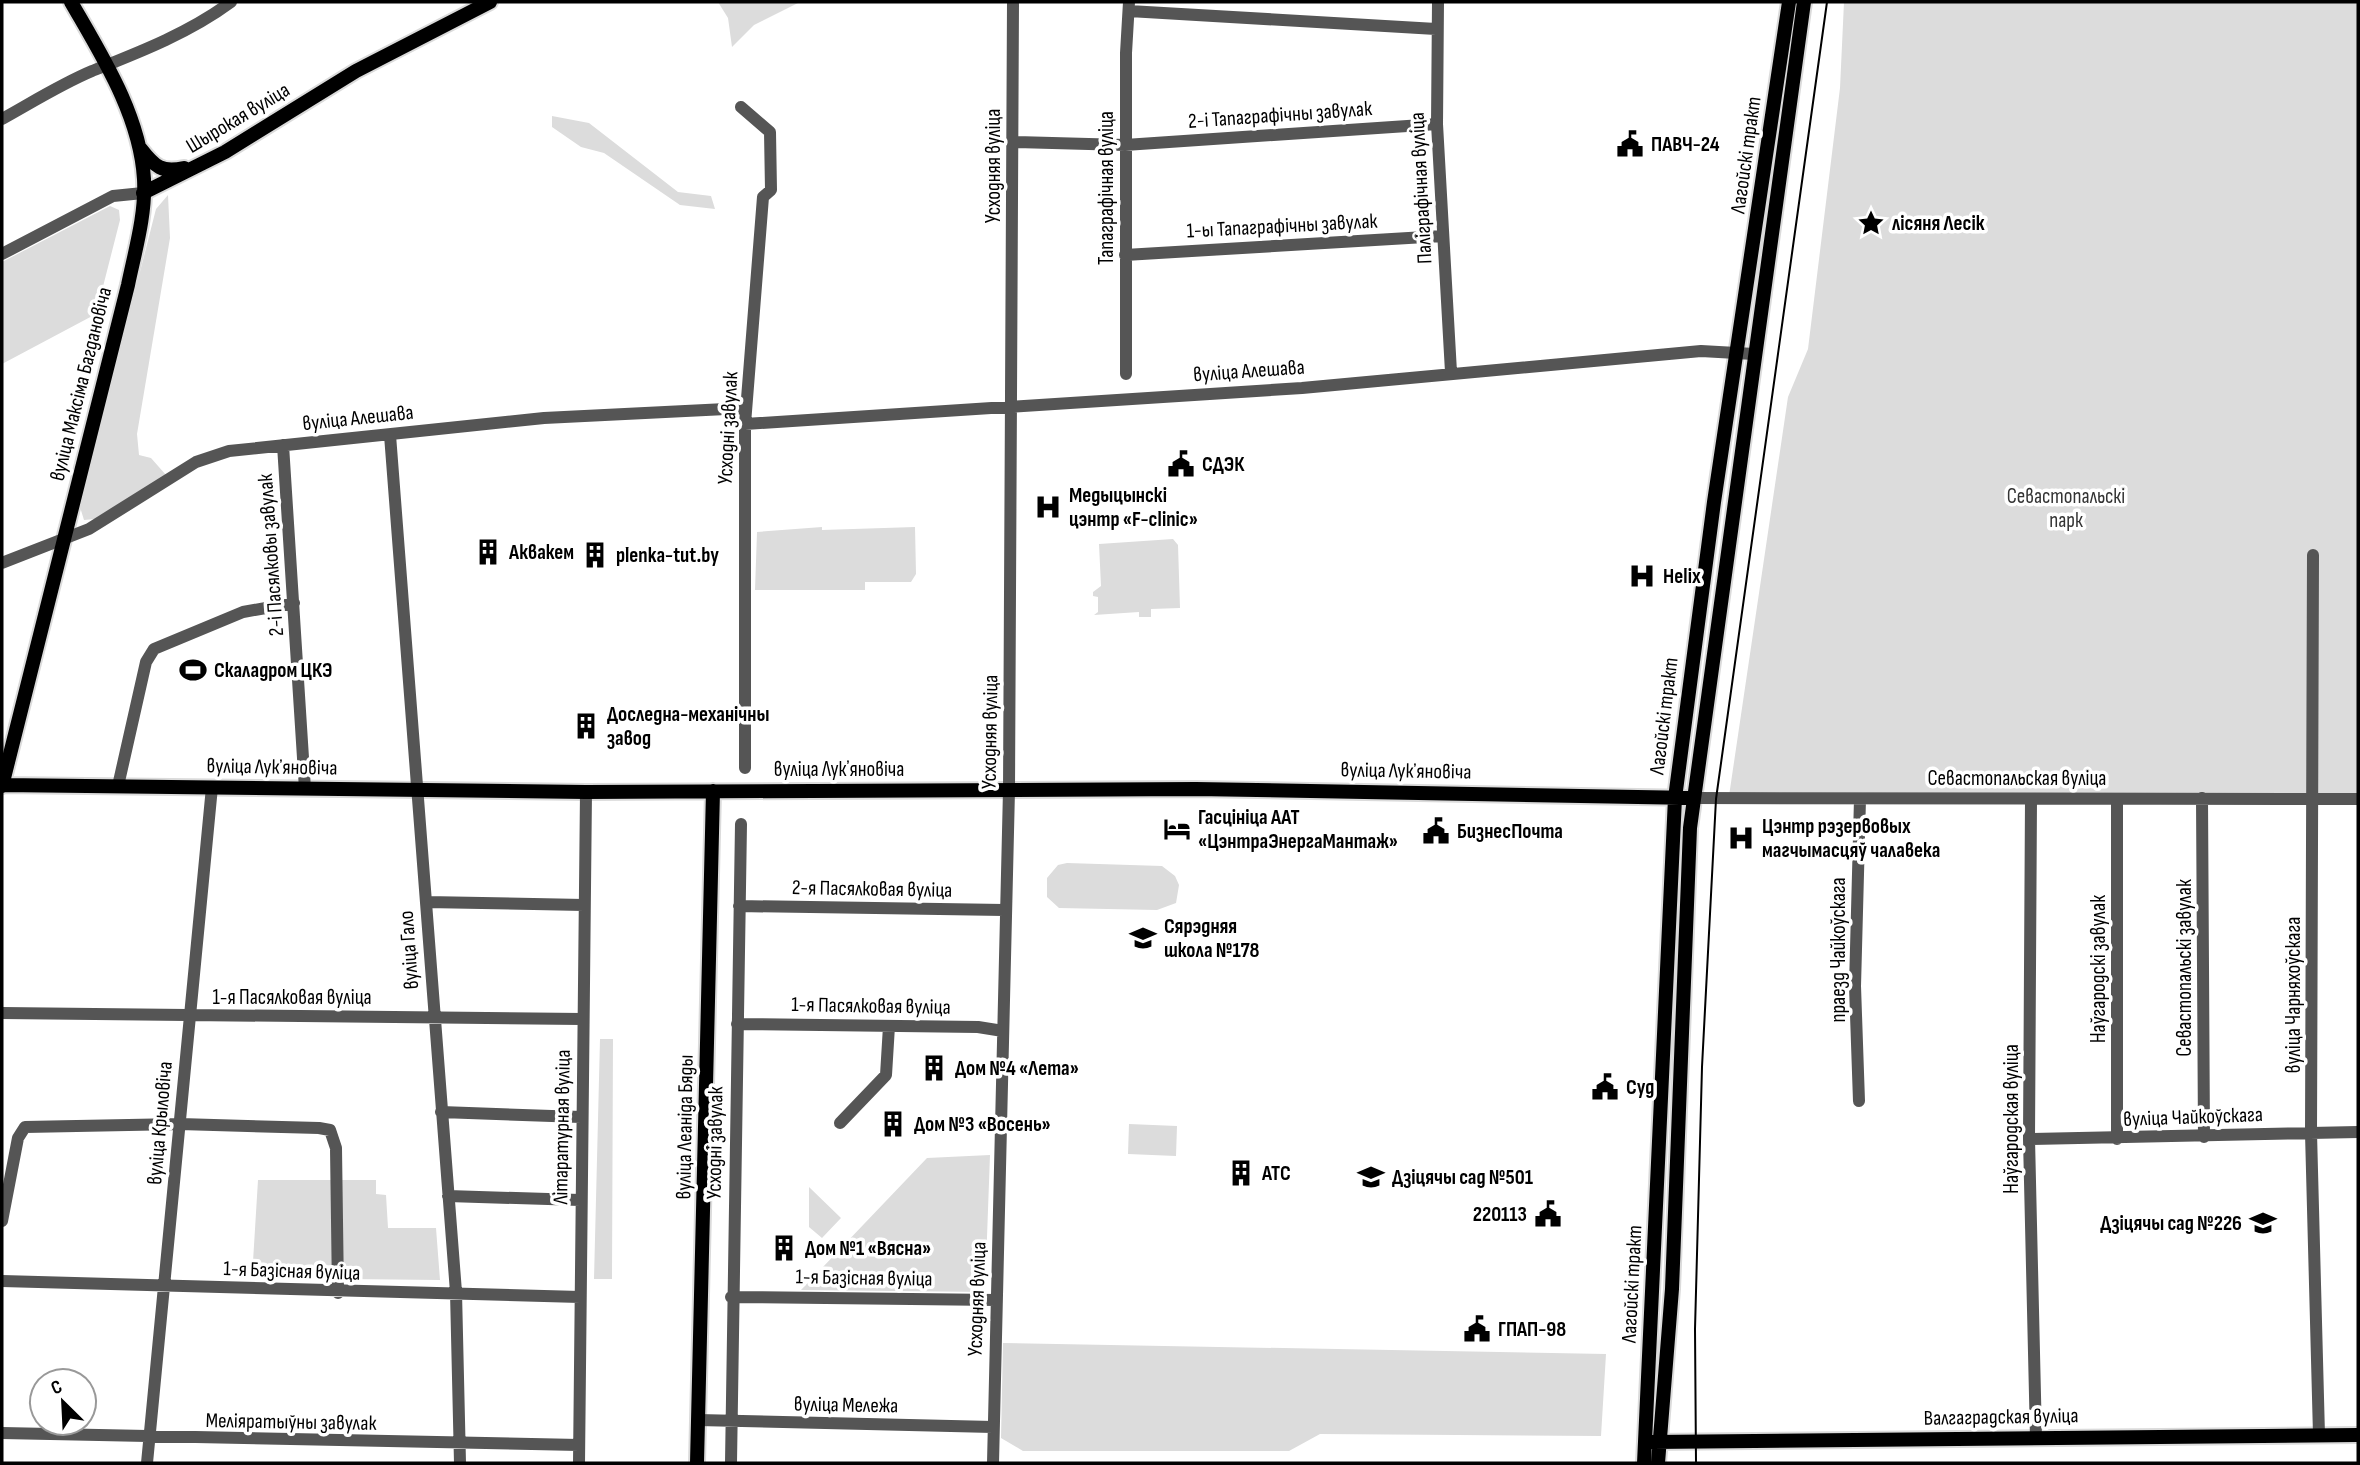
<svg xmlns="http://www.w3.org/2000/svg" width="2360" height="1465" font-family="'Sofia Sans Condensed',sans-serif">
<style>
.green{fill:#dcdcdc}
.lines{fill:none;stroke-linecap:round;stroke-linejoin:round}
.major-casing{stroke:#dbdbdb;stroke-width:18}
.minor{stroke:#555;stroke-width:12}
.major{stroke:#000;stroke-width:14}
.tram{stroke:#000;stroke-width:2}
.labels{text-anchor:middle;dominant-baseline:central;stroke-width:7;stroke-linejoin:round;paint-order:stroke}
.street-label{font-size:21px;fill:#000;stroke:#fff}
.poi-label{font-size:21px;font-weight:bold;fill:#000;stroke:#fff;text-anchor:start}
.park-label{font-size:21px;fill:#333;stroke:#fff}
</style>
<rect width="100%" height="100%" fill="#fff"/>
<path class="green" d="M718,2h82l-46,23 -22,22 -4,-29z
M1844,2h514v796l-629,-2 59,-399 20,-48 32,-261z
M552,116l37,7 89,69 33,4 4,13 -35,-4 -76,-52 -23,-6 -29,-20z
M168,195l2,43 -33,196 2,21 12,3 15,17 -71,44 -11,1 -4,-13 76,-298z
M110,206l9,4 1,10 -24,94 -94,50v-102z
M822,527v3l93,-3 1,47 -5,8h-46v8h-110l2,-58z
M1173,539l5,6 2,63 -29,1v8h-12v-5l-45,3 4,-3v-15l-5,-1v-4l8,-6 -2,-42z
M1067,863l95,3 13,10 4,9 -3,18 -19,7 -98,-2 -12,-11v-19l11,-13z
M600,1039h13l-1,240h-18z
M1129,1124l48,2 -1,30 -48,-2z
M990,1155l-5,137 -184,-2 126,-132z
M258,1180h118v14l10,1 2,33h48l4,52 -188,-2z
M809,1187l32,31 -19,20 -13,-11z
M1003,1343l603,11 -5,82 -281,-2 -31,17h-266l-22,-13z"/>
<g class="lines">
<g class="major-casing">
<path id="major" d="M141,149c14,18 21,24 43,19
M143,193l82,-41 131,-81 134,-69
M2,785l584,7 610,-3 498,9
M2,786l126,-501c7,-34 18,-71 16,-106 -4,-64 -42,-123 -73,-177
M1653,1442l705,-7
M697,1463l16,-672
M1644,1463l31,-665 39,-296 75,-500
M1658,1463l14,-174 18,-461 114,-826"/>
</g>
<path class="minor" d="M1438,2l-1,122 14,248
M1129,11l307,18
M741,107l29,25 1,58 -8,7 -18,227v344
M2,119c29,-16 59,-35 90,-48 48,-19 97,-38 139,-69
M1013,142l112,3 312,-21
M2,254l111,-58 30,-3
M1125,255l317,-19
M1126,374v-321l3,-51
M745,424l557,-36 399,-37 53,3
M390,435l66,857 4,171
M283,445l22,344
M2313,555l-2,578 8,302
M2,563l87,-34 107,-67 33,-11 315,-33 202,-10
M118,786l28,-124 8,-13 89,-37 51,-9
M1694,798l664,1
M2202,798l2,339
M2031,799l-2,340 7,299
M426,902l158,3
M739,906l265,4
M2,1013l580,6
M737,1024l241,3 25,4
M1859,1101l-4,-115 5,-187
M441,1112l140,5
M840,1123l46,-48 3,-49
M2029,1139l329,-7
M2117,1139v-339
M448,1196l132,4
M2,1221l16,-83 7,-11 155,-3 139,4 11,2 6,18 2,145
M2,1281l578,16
M731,1297l265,3
M698,1420l295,7
M2,1433l577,12
M147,1463l65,-676
M579,1463l7,-671
M731,1463l10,-639
M993,1463l16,-673 4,-788"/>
<use href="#major" class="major"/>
<path class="tram" d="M1696,1463l-1,-134 7,-262 14,-268 111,-797"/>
</g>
<defs>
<g id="civic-bare" transform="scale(2.1)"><path d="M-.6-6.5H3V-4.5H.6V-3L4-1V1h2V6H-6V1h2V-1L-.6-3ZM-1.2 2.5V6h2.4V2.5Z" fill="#000" stroke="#fff" stroke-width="2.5" paint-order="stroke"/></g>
<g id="sight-bare" transform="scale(2.1)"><path d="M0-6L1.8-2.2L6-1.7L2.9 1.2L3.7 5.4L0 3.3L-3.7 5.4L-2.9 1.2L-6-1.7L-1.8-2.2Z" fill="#000" stroke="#fff" stroke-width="2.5" paint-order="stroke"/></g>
<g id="hospital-bare" transform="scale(2.1)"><path d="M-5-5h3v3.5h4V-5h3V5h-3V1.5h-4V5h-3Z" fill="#000" stroke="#fff" stroke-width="2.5" paint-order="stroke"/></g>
<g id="building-bare" transform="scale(2.1)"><path d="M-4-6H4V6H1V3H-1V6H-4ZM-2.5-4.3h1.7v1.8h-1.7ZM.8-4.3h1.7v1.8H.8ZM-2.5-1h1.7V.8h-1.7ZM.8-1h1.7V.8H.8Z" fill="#000" stroke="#fff" stroke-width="2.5" paint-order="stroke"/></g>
<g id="stadium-bare" transform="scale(2.1)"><path d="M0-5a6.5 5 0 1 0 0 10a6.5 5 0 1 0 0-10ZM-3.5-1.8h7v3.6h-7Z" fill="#000" stroke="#fff" stroke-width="2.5" paint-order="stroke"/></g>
<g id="hotel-bare" transform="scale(2.1)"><path d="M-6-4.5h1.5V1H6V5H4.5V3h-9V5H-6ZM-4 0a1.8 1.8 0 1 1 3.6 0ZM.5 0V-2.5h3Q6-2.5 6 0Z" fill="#000" stroke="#fff" stroke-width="2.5" paint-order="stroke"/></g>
<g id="school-bare" transform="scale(2.1)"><path d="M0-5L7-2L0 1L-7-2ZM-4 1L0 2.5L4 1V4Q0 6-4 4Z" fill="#000" stroke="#fff" stroke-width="2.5" paint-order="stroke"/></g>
</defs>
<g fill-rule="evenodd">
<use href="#civic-bare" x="1630" y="144"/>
<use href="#sight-bare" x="1871" y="223"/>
<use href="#civic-bare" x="1181" y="464"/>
<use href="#hospital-bare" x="1048" y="507"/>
<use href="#building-bare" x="488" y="552"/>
<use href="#building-bare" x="595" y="555"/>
<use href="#hospital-bare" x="1642" y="576"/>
<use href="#stadium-bare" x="193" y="670"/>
<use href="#building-bare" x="586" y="726"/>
<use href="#hotel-bare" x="1177" y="829"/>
<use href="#civic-bare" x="1436" y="831"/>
<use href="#hospital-bare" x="1741" y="838"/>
<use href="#school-bare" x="1143" y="938"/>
<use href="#building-bare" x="934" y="1068"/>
<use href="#civic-bare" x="1605" y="1087"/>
<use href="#building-bare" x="893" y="1124"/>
<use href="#building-bare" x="1241" y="1173"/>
<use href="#school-bare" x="1371" y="1177"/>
<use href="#civic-bare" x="1548" y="1214"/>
<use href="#school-bare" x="2263" y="1223"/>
<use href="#building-bare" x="784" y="1248"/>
<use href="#civic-bare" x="1477" y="1329"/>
</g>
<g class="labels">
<g class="street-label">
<text transform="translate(1280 115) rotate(-4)">2-і Тапаграфічны завулак</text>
<text transform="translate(238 118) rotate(-31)">Шырокая вуліца</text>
<text transform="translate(1746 155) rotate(-82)">Лагойскі тракт</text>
<text transform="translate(993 166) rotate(-90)">Усходняя вуліца</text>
<text transform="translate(1106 188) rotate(-90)">Тапаграфічная вуліца</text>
<text transform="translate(1421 188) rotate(-93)">Паліграфічная вуліца</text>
<text transform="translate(1282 226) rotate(-3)">1-ы Тапаграфічны завулак</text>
<text transform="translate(1249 371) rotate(-4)">вуліца Алешава</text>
<text transform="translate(81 384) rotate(-76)">вуліца Максіма Багдановіча</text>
<text transform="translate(358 418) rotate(-6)">вуліца Алешава</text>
<text transform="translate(728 428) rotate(-87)">Усходні завулак</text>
<text transform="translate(271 555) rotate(-94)">2-і Пасялковы завулак</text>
<text transform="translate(1664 716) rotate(-83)">Лагойскі тракт</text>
<text transform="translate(990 732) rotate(-89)">Усходняя вуліца</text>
<text transform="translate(272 767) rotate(1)">вуліца Лукʼяновіча</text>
<text x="839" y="769">вуліца Лукʼяновіча</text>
<text transform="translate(1406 771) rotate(1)">вуліца Лукʼяновіча</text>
<text x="2017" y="778">Севастопальская вуліца</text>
<text transform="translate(872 889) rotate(1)">2-я Пасялковая вуліца</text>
<text transform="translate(409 950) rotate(-94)">вуліца Гало</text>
<text transform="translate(1838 950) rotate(-90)">праезд Чайкоўскага</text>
<text transform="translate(2184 968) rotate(-90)">Севастопальскі завулак</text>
<text transform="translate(2098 969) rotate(-90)">Наўгародскі завулак</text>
<text transform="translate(2293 995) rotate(-90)">вуліца Чарняхоўскага</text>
<text x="292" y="997">1-я Пасялковая вуліца</text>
<text transform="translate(871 1006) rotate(1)">1-я Пасялковая вуліца</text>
<text transform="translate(2193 1117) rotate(-2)">вуліца Чайкоўскага</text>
<text transform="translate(2011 1119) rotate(-90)">Наўгародская вуліца</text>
<text transform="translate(160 1123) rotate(-85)">вуліца Крыловіча</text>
<text transform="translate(562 1127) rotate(-89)">Літаратурная вуліца</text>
<text transform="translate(685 1127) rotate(-89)">вуліца Леаніда Бяды</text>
<text transform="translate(715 1143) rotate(-89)">Усходні завулак</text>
<text transform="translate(292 1271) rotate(2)">1-я Базісная вуліца</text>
<text transform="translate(864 1278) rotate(1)">1-я Базісная вуліца</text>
<text transform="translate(1632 1284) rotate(-87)">Лагойскі тракт</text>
<text transform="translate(977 1299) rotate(-88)">Усходняя вуліца</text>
<text transform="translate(846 1405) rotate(1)">вуліца Мележа</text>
<text transform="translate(2001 1417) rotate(-1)">Валгаградская вуліца</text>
<text transform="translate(291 1422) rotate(1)">Меліяратыўны завулак</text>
</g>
<g class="poi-label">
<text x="1651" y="144">ПАВЧ-24</text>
<text x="1892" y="223">лісяня Лесік</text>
<text x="1202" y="464">СДЭК</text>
<text x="1069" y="495">Медыцынскі<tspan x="1069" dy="24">цэнтр «F-clinic»</tspan></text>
<text x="509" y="552">Аквакем</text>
<text x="616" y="555">plenka-tut.by</text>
<text x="1663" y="576">Helix</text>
<text x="214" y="670">Скаладром ЦКЭ</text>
<text x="607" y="714">Доследна-механічны<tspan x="607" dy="24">завод</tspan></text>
<text x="1198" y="817">Гасцініца ААТ<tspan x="1198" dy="24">«ЦэнтраЭнергаМантаж»</tspan></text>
<text x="1762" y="826">Цэнтр рэзервовых<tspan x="1762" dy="24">магчымасцяў чалавека</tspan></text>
<text x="1457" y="831">БизнесПочта</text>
<text x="1164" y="926">Сярэдняя<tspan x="1164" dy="24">школа №178</tspan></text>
<text x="955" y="1068">Дом №4 «Лета»</text>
<text x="1626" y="1087">Суд</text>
<text x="914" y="1124">Дом №3 «Восень»</text>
<text x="1262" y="1173">АТС</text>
<text x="1392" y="1177">Дзіцячы сад №501</text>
<text x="1527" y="1214" text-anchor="end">220113</text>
<text x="2242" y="1223" text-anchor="end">Дзіцячы сад №226</text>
<text x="805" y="1248">Дом №1 «Вясна»</text>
<text x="1498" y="1329">ГПАП-98</text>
</g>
<g class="park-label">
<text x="2066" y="496">Севастопальскі<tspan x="2066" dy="24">парк</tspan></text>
</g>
</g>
<rect width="2360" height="1465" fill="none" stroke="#000000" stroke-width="7"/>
<g transform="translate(63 1402) rotate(336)"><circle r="33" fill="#ffffff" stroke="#999999" stroke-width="2"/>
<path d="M0-5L12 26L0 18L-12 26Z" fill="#000000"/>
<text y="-10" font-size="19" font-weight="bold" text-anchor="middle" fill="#000000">С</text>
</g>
</svg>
